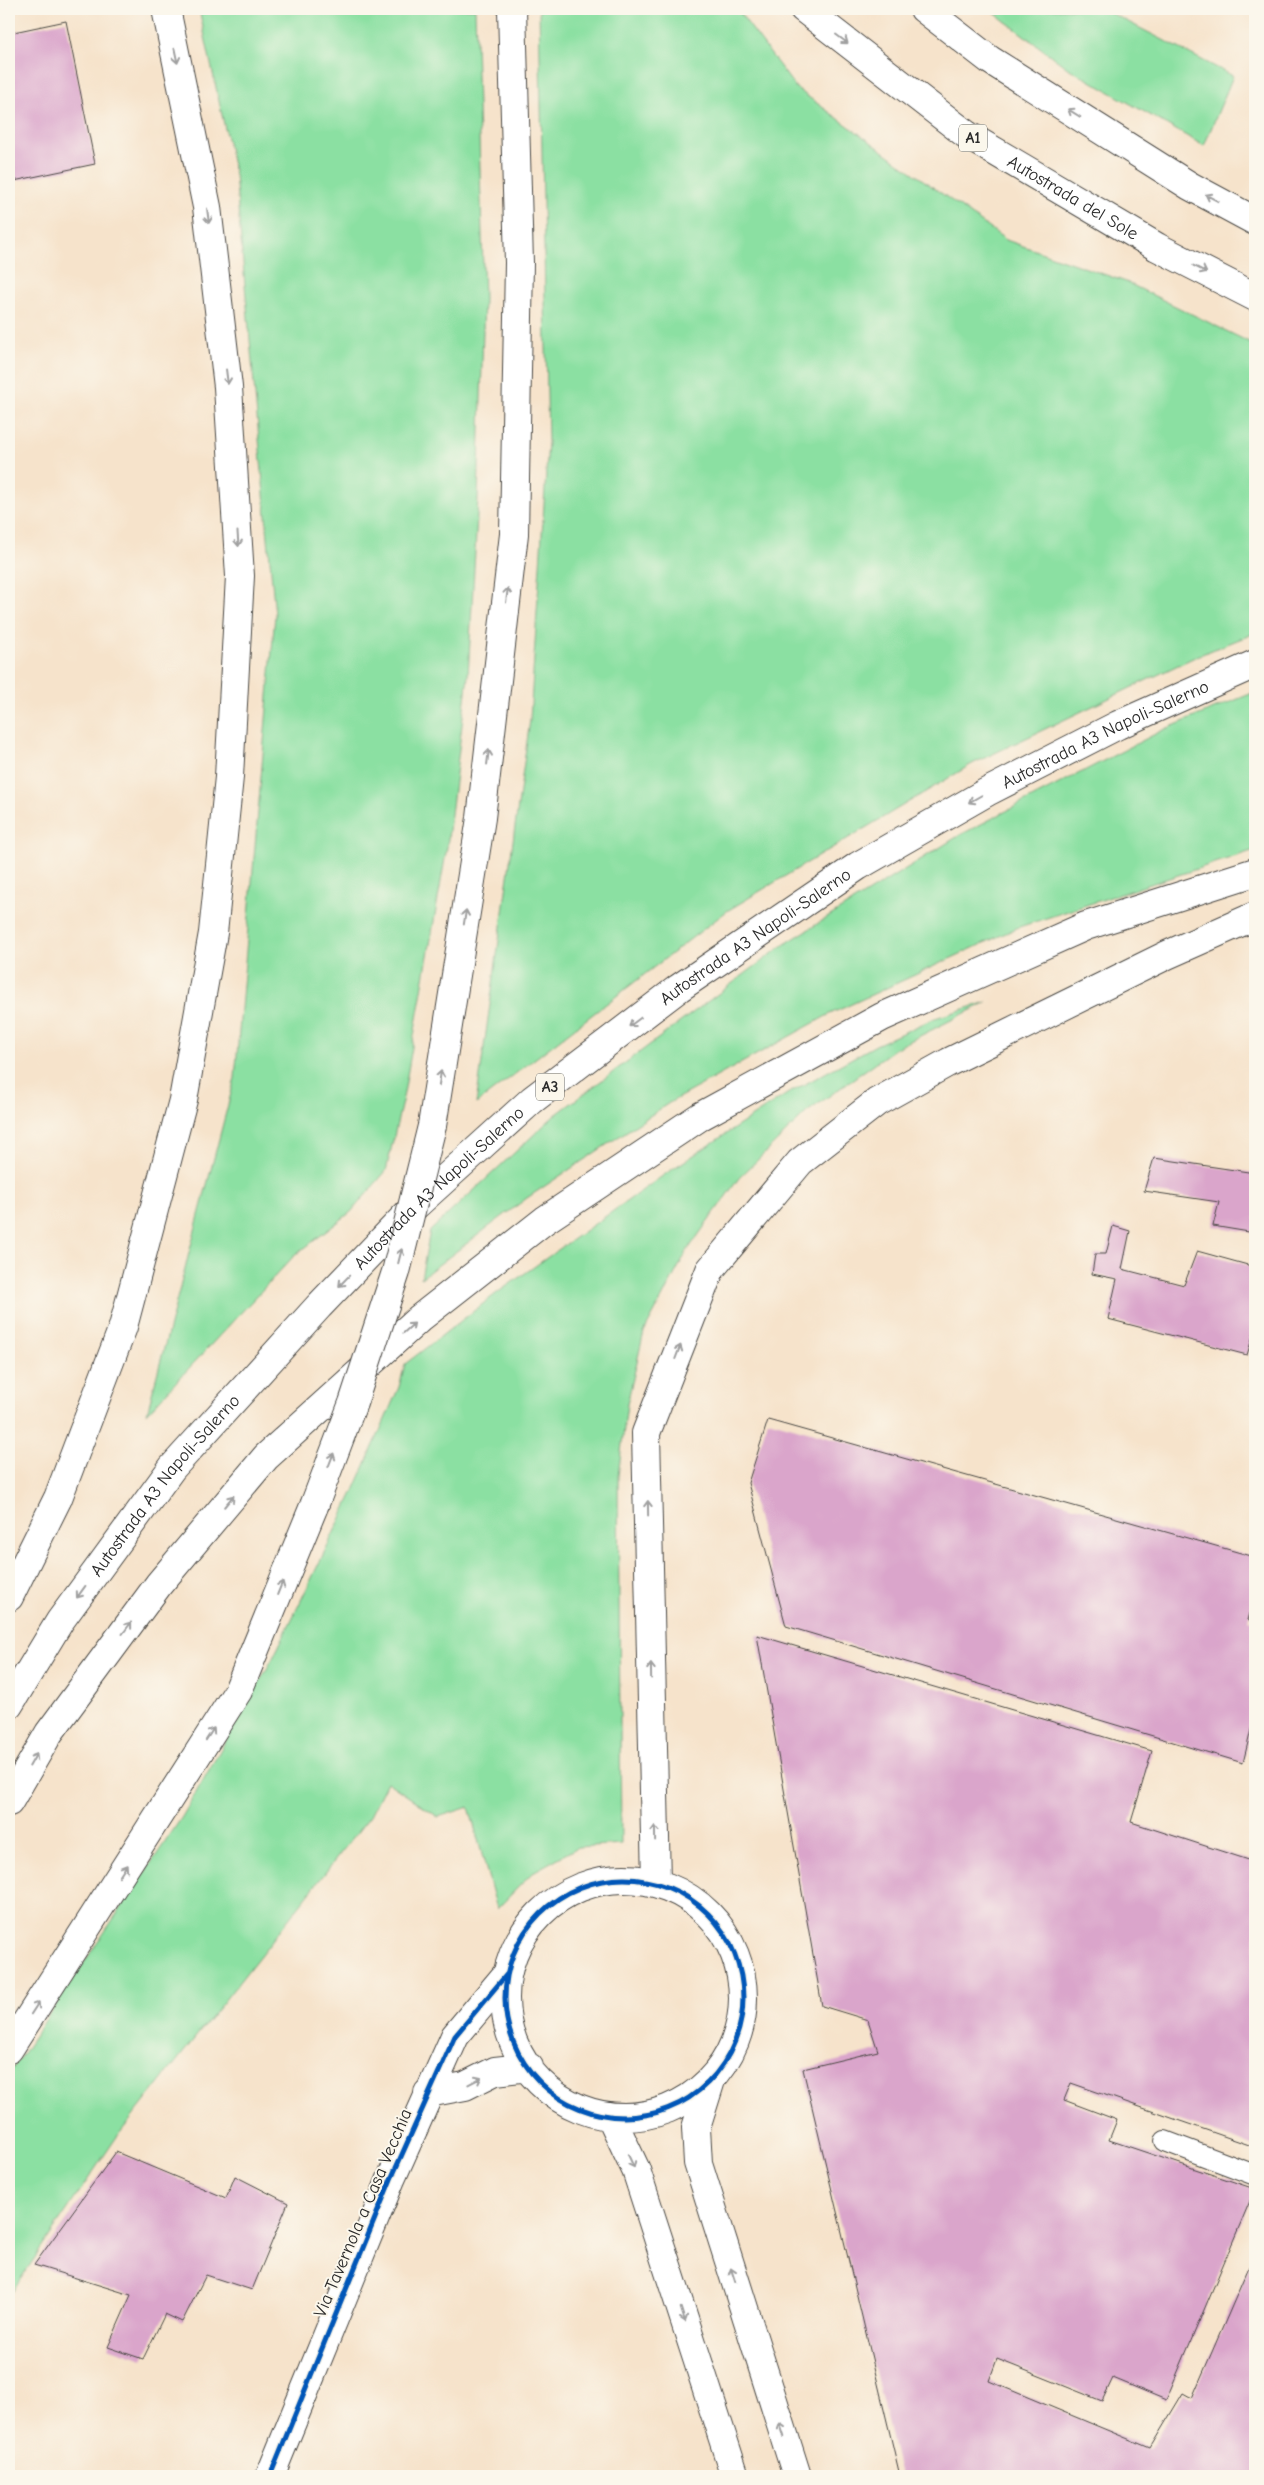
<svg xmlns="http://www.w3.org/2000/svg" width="1264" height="2485" font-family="'Comic Neue',sans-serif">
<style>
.green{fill:#8be0a2;stroke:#5b8666}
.building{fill:#daa5cb}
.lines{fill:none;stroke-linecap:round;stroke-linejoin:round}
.lane-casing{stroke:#494743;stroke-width:22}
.street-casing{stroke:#494743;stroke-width:30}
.highway-casing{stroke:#494743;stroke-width:30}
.lane{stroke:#fff;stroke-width:20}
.street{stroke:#fff;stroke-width:28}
.highway{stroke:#fff;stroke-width:28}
.highway-bridge-casing{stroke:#494743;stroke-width:30;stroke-linecap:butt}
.highway-bridge{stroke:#fff;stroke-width:28}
.cycleway-casing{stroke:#fbf7ec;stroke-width:8}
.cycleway{stroke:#0057b8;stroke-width:5}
.oneway{stroke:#a0a0a0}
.labels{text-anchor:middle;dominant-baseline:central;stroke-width:4;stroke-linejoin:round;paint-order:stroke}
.shield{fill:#fbf7ec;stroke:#696865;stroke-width:1}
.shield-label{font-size:16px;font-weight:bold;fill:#2b2b2b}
.street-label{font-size:18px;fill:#2b2b2b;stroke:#fbf7ec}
</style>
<rect width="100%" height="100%" fill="#fbf7ec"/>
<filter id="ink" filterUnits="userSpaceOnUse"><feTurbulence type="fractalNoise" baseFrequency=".02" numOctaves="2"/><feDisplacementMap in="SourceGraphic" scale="10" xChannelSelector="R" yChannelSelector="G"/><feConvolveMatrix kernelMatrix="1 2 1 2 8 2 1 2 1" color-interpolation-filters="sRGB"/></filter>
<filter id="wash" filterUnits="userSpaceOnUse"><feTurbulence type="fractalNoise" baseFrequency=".0096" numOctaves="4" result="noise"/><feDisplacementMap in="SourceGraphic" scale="20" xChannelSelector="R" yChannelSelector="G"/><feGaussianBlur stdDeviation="1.12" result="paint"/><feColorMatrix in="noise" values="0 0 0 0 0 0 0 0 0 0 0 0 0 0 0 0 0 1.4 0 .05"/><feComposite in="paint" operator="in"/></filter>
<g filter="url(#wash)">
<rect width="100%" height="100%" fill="#f6e3cb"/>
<path class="green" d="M199,9h276l9,289 -6,200 -10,178 -21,171 -43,246 -18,78 -35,41 -58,45 -146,156 88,-335 40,-463 -40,-440z
M539,9h198l59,79 210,152 120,42 129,63v288l-58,23 -225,108 -245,147 -251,193 54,-384 18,-278z
M989,9h114l130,67 -29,70 -138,-79z
M1255,692v158l-236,77 -189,87 -161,89 -142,95 -106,80 9,-47 124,-115 231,-172 175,-109 203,-105z
M987,1002l-91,46 -89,64 -68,66 -52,73 -43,81 -17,72 -9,72 3,368 -43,3 -45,25 -36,37 -28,-102 -31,10 -51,-35 -17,34 -254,322 -107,158v-222l173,-257 91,-159 80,-165 46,-106 6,-23 92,-71 174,-123 116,-76 89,-49 59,-27z"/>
<g id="blocks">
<path class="building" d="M66,21l29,143 -86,18v-149z
M1154,1158l101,15v60l-42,-7 6,-24 -75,-11z
M1113,1226l17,5 -8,38 62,16 13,-34 58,16v62l-8,26 -139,-36 9,-40 -25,-5 3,-20h11z
M768,1420l487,137v39l-7,24 7,2v91l-12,50 -457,-137 -38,-143z
M757,1635l395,116 -21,71 124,40v285l-184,-64 -7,17 53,20 -8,20 146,49 -89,211 -53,-22 -11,23 -105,-42 -8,22 161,67 33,-55 9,5 63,-145v223h-355l-97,-407 75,-18 -10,-31 -46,-14z
M116,2152l110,46 9,-22 53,27 -36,87 -46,-15 -24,47 -17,-8 -22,45 -35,-12 23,-52 -97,-30z"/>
</g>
</g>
<g filter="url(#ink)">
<use href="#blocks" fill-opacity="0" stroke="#494743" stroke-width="1"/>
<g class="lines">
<g class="lane-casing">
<path id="lane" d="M1165,2141l90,34"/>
</g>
<g class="street-casing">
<path id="street" d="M505 1998a119 119 0 1 1 238 0a119 119 0 1 1-238 0Z
M711,2080l-15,48 2,35 99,313
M428,2093l37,-7 30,-15 34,-4
M611,2117l25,53 99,306
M270,2476l121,-297 64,-143 52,-62"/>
</g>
<g class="highway-casing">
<g id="highway">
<path id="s1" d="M804,9l163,126 190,112 98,50"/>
<path d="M924,9l66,51 200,126 65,35"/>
<path d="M432,1126l49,-308 33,-284 5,-271 -7,-254"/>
<path d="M9,1597l49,-99 65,-171 60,-227 30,-167 16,-156 11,-201 -12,-189 -21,-180 -41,-198"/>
<path id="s2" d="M9,1705l51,-84 112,-153 147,-162 96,-100 117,-106 147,-112 179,-122 129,-74 131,-67 137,-61"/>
<path d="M9,1802l40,-69 110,-149 107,-127 154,-139 125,-98 156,-104 181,-99 204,-91 169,-54"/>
<path d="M656,1882l-10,-449 64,-163 90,-108 77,-60 72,-40 218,-107 88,-39"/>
<path d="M9,2049l229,-358 76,-185"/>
</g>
</g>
<use href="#lane" class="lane"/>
<use href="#street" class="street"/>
<use href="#highway" class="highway"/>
<g class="highway-bridge-casing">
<path id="highway-bridge" d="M314,1506l39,-103 43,-131 36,-146"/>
</g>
<use href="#highway-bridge" class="highway-bridge"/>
<g class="cycleway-casing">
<path id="cycleway" d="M505 1998a119 119 0 1 1 238 0a119 119 0 1 1-238 0Z
M270,2476l121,-297 64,-143 52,-62"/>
</g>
<use href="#cycleway" class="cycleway"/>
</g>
<defs><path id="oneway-shaft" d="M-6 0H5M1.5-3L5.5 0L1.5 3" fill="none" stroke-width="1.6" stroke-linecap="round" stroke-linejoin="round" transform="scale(1.25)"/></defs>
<g class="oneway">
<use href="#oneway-shaft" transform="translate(842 39) rotate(37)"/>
<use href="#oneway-shaft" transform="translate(176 56) rotate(78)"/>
<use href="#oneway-shaft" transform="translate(1074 113) rotate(-148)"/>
<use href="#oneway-shaft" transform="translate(1212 198) rotate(-152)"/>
<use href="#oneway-shaft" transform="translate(208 216) rotate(83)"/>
<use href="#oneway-shaft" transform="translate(1200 269) rotate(27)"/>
<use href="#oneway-shaft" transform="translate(227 377) rotate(83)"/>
<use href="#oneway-shaft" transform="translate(238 539) rotate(86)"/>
<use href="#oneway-shaft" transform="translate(507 595) rotate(-83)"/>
<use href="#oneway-shaft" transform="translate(488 757) rotate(-83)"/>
<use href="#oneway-shaft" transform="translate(975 799) rotate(150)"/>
<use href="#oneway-shaft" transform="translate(465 917) rotate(-81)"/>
<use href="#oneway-shaft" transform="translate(635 1022) rotate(143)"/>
<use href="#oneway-shaft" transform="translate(440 1078) rotate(-81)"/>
<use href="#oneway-shaft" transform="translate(400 1256) rotate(-76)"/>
<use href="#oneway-shaft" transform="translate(344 1281) rotate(134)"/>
<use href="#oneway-shaft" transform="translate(409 1328) rotate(-42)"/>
<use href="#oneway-shaft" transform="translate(678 1352) rotate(-69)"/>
<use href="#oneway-shaft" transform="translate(331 1460) rotate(-69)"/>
<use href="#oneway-shaft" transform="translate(229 1501) rotate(-50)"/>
<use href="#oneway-shaft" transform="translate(648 1508) rotate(-91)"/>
<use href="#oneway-shaft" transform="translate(280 1588) rotate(-68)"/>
<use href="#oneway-shaft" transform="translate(81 1592) rotate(126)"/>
<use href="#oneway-shaft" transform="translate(127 1628) rotate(-53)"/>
<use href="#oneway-shaft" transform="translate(651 1671) rotate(-91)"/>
<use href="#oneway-shaft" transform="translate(210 1734) rotate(-57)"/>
<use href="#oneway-shaft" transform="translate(33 1760) rotate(-60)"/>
<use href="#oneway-shaft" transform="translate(655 1833) rotate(-91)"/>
<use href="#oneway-shaft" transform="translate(123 1871) rotate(-57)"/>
<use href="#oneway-shaft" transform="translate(35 2008) rotate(-57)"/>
<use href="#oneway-shaft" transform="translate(475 2081) rotate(-27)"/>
<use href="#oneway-shaft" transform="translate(631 2161) rotate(65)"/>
<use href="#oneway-shaft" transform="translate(733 2275) rotate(-108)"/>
<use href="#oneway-shaft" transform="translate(683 2315) rotate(72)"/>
<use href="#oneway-shaft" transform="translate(782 2430) rotate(-108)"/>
</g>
</g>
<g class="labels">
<g class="shield">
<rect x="959" y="124.5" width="28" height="27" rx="4"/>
<rect x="536" y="1073.5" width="28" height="27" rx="4"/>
</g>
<g class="shield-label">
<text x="973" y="138">A1</text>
<text x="550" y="1087">A3</text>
</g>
<g class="street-label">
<text stroke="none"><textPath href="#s1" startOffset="329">Autostrada del Sole</textPath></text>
<text stroke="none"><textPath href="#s2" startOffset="1485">Autostrada A3 Napoli-Salerno</textPath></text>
<text stroke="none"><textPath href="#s2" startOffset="1080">Autostrada A3 Napoli-Salerno</textPath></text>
<text stroke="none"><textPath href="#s2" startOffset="675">Autostrada A3 Napoli-Salerno</textPath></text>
<text stroke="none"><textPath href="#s2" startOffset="270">Autostrada A3 Napoli-Salerno</textPath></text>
<text transform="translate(363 2213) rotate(-67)">Via Tavernola a Casa Vecchia</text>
</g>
</g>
<rect width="1264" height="2485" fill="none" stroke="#fbf7ec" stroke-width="30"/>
</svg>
